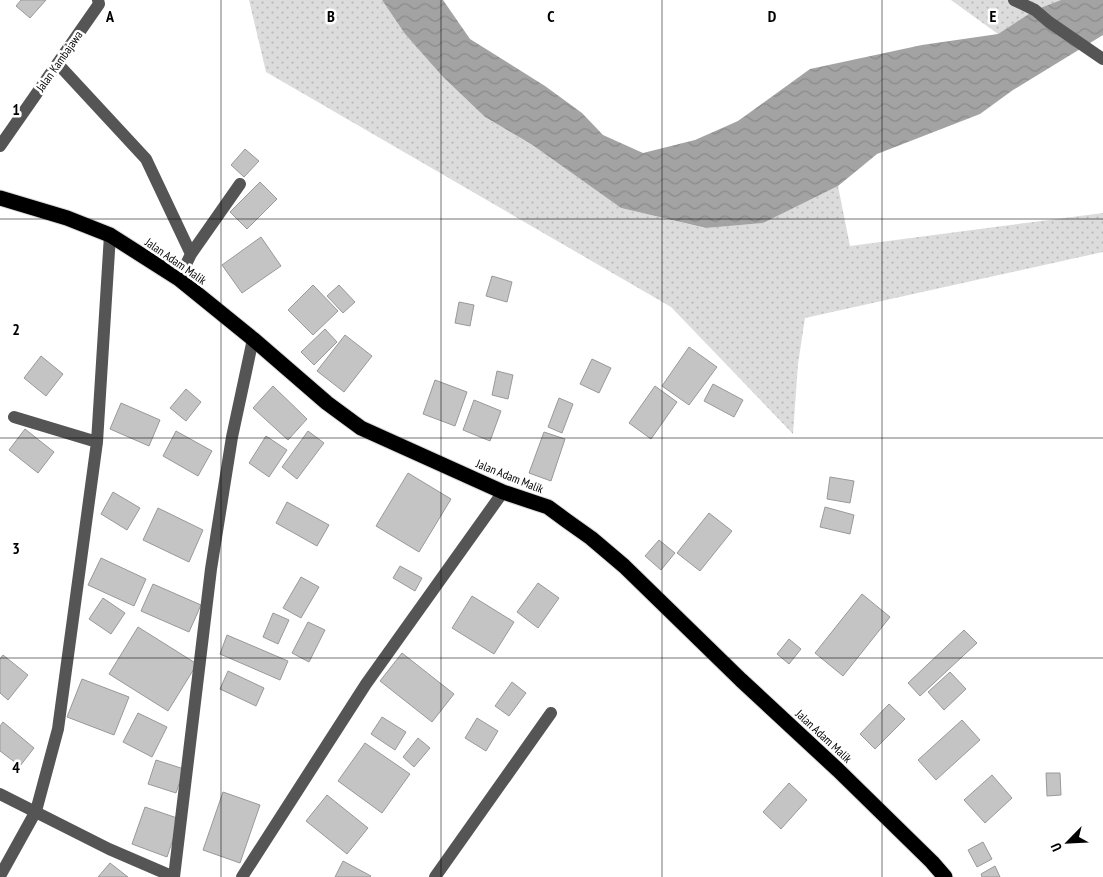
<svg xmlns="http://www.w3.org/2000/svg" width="1103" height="877" font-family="'PT Sans Narrow',sans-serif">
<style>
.grass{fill:url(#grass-dots)}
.water{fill:url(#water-waves)}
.building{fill:#c4c4c4;stroke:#999}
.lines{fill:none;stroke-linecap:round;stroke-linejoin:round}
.highway-casing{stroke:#dbdbdb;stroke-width:17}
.minor{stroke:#555;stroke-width:12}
.highway{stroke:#000;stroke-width:15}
.grid{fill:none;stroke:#000;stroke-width:1;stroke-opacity:0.55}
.labels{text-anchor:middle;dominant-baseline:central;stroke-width:5;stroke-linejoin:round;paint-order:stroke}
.street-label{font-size:12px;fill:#000;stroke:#fff}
.grid-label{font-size:16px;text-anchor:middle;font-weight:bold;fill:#000;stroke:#fff;stroke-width:5;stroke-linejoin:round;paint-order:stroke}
</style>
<defs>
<pattern id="grass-dots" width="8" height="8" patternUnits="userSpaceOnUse" patternTransform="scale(1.25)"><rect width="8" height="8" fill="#dcdcdc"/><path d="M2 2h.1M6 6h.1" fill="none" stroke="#bbb" stroke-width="1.8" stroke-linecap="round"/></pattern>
<pattern id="water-waves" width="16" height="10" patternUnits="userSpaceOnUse" patternTransform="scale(1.25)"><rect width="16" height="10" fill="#a3a3a3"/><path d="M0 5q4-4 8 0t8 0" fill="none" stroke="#8b8b8b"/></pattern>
</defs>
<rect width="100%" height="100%" fill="#fff"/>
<path class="grass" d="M249,0h133l23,34 38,43 42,40 46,27 90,64 84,20 57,-5 76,-37 12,60 253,-33v39l-298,66 -7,46 -5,70 -122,-127 -405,-235z
M951,0h110l-26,10 -37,24z"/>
<path class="water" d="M382,0h61l27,39 75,47 37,27 21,22 40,18 52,-13 43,-19 72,-52 112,-24 76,-11 37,-24 26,-10h42v35l-90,55 -33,24 -103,40 -39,32 -75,37 -57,5 -85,-20 -90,-64 -46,-27 -42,-40 -38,-43z"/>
<path class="building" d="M21,0h25l-16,18 -14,-12z
M245,149l14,12 -15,16 -13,-12z
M260,182l17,17 -30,30 -17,-17z
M261,237l20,29 -39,27 -20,-28z
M492,276l20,6 -5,20 -21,-6z
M313,285l25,26 -25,24 -25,-25z
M339,285l16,17 -12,11 -16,-17z
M459,302l15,3 -4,21 -15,-3z
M325,329l12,13 -23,23 -13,-13z
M345,335l27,21 -28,36 -27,-21z
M689,347l28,20 -28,38 -27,-19z
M41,356l22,18 -17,22 -22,-18z
M592,359l19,9 -12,25 -19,-9z
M497,371l16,4 -5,24 -16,-4z
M435,380l32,12 -12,34 -32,-12z
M713,384l30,16 -9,17 -30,-16z
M273,386l34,33 -19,21 -35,-32z
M655,386l22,16 -26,37 -22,-16z
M186,389l15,13 -15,19 -16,-13z
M559,398l14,6 -11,29 -14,-6z
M474,400l27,11 -11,30 -27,-11z
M121,403l39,17 -11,26 -39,-17z
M25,429l29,23 -16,21 -29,-23z
M176,431l36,20 -14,25 -35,-20z
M308,431l16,12 -27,36 -15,-12z
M544,432l21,7 -14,42 -22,-8z
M266,436l21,14 -18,27 -20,-14z
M408,473l43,26 -32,53 -43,-26z
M830,477l24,4 -4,22 -23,-4z
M113,492l27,16 -13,22 -26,-16z
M287,502l42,23 -12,21 -41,-23z
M825,507l29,8 -4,19 -30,-7z
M158,508l45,22 -14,32 -46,-22z
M709,513l23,18 -32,40 -23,-18z
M659,540l16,13 -14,17 -16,-14z
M101,558l45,21 -12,27 -46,-21z
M400,566l22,12 -7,13 -22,-13z
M301,577l18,10 -18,31 -18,-10z
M538,583l21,15 -21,30 -21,-16z
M153,584l48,21 -12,27 -48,-21z
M862,594l28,23 -47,59 -28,-23z
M472,596l42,26 -20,32 -42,-26z
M103,598l22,15 -14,21 -22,-15z
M273,613l16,7 -11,24 -15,-7z
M308,622l17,8 -16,32 -17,-9z
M138,627l59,37 -29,47 -59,-37z
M964,630l13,13 -57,53 -12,-13z
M227,635l61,26 -8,19 -60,-26z
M789,639l12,10 -12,15 -12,-10z
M402,653l52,41 -22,28 -52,-41z
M3,655l25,20 -20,25 -8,-7v-34z
M228,671l36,17 -8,18 -36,-17z
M950,672l16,17 -22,21 -16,-18z
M82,679l47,18 -15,38 -47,-18z
M512,682l14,11 -17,23 -14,-10z
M889,704l16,15 -30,30 -15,-15z
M138,713l29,14 -15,30 -29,-15z
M382,717l24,15 -11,18 -24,-16z
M477,718l21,13 -12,20 -21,-13z
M962,720l18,20 -44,40 -18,-20z
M3,722l31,26 -14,18 -20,-15v-25z
M418,738l12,10 -16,19 -11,-10z
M365,743l45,31 -28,39 -44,-32z
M156,760l28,9 -8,24 -28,-9z
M1046,773h14l1,22 -14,1z
M992,775l20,23 -27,25 -21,-23z
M789,783l18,17 -26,29 -18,-17z
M223,792l37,13 -20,58 -37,-13z
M327,795l41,33 -21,26 -41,-33z
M145,807l35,12 -13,38 -35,-13z
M983,842l9,17 -15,8 -9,-17z
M343,861l28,15 -1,1h-35z
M110,863l18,14h-30z
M995,866l5,11h-18l-1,-3z"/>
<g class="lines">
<g class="highway-casing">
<path id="highway" d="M0,198l67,20 43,17 69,44 74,60 74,64 34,25 142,64 45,15 19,14 24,17 33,28 117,114 97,90 94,92 13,15"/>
</g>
<path class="minor" d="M1014,0l21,10 14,12 54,37
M58,64l88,95 45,95 -12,25
M0,146l99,-142 -1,-4
M191,254l49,-70
M14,417l83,25
M0,794l109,55 65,28
M0,876l36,-65 22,-82 39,-287 13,-207
M174,877l37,-308 21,-132 21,-98
M242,877l124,-193 137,-192
M435,877l116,-164"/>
<use href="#highway" class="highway"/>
</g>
<path class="grid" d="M221,0v877M441,0v877M662,0v877M882,0v877M0,219h1103M0,438h1103M0,658h1103"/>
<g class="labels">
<g class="street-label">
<text transform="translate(59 61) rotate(-55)">Jalan Kambajawa</text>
<text transform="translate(176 261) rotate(35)">Jalan Adam Malik</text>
<text transform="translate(510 476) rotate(22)">Jalan Adam Malik</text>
<text transform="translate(824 736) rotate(43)">Jalan Adam Malik</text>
</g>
</g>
<g class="grid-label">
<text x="110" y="22">A</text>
<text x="331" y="22">B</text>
<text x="551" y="22">C</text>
<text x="772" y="22">D</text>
<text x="993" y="22">E</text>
<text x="16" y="115">1</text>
<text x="16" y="335">2</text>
<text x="16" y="554">3</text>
<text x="16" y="773">4</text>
</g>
<g transform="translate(1068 842) rotate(246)" stroke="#ffffff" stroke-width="4" paint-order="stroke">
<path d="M0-4L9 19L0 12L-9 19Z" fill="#000000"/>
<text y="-8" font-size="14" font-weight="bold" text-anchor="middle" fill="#000000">U</text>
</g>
</svg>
